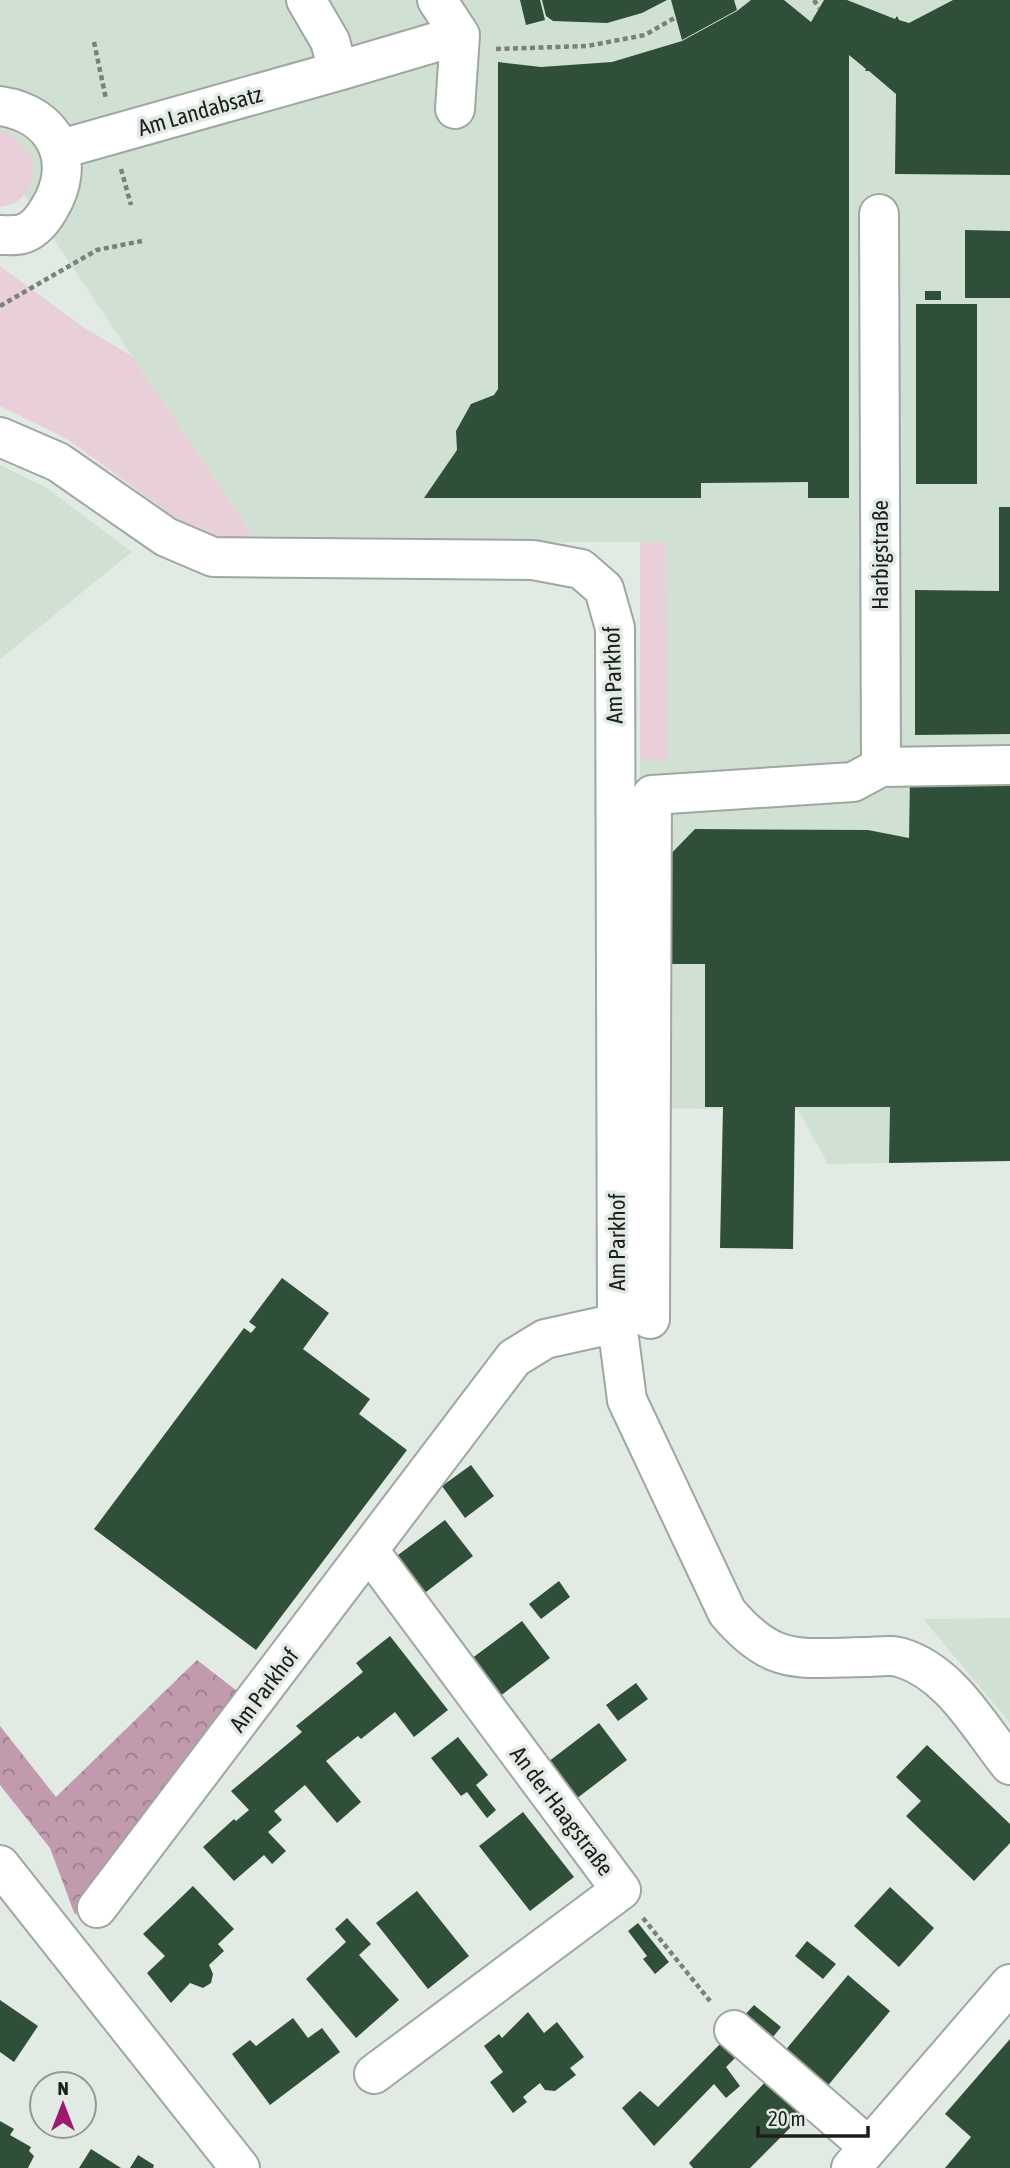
<svg xmlns="http://www.w3.org/2000/svg" width="1010" height="2168" font-family="'Asap Condensed',sans-serif">
<style>
.built{fill:#d0e1d4}
.grass{fill:#e9cfda}
.forest{fill:url(#forest-crowns)}
.building{fill:#304f39}
.lines{fill:none;stroke-linecap:round;stroke-linejoin:round}
.minor-casing{stroke:#9ea7a0;stroke-width:42}
.path{stroke:#7a807b;stroke-width:4.5;stroke-dasharray:5 3.5;stroke-linecap:butt}
.minor{stroke:#fff;stroke-width:38}
.labels{text-anchor:middle;dominant-baseline:central;stroke-width:7;stroke-linejoin:round;paint-order:stroke}
.street-label{font-size:23px;fill:#1c1f1d;stroke:#e1ebe3}
</style>
<defs>
<pattern id="forest-crowns" width="20" height="18" patternUnits="userSpaceOnUse" patternTransform="scale(1.75)"><rect width="20" height="18" fill="#c19aad"/><path d="M2 6a3 3 0 1 1 6 0M12 15a3 3 0 1 1 6 0" fill="none" stroke="#9c7d8c"/></pattern>
</defs>
<rect width="100%" height="100%" fill="#e1ebe3"/>
<path class="built" d="M0,0h1010v1161l-182,3 -30,-54 -156,-2 -2,-349 26,2 -1,-219h-408l-257,-383z
M0,465l45,22 87,65 -132,107z
M1010,1618v105l-87,-104z"/>
<path class="grass" d="M0,131h6l26,24c3,26 -3,48 -32,52z
M0,266l86,63 46,27 125,186 -50,-1 -140,-102 -67,-33z
M640,542h26l1,219 -27,-2z"/>
<path class="forest" d="M197,1660l44,34 -166,221 -25,-67 -50,-63v-59l56,71z"/>
<path class="building" d="M520,0h20l5,20 -19,5z
M542,0h125l-25,13 -35,10 -54,-2 -7,-5z
M671,0h63l3,10 -55,30z
M751,0h33l27,22 13,-22h23l48,19 2,-3 2,4 10,3 44,-23h57v175l-115,-1 1,-80 -27,-23h-4l1,-2 -17,-14v443h-41v-16l-107,1v15h-277l33,-48 -1,-19 15,-27 23,-9 4,-6v-327l43,5 71,-5 70,-21 55,-30z
M965,230l45,1v67h-45z
M925,291h16v9h-16z
M916,304h61v180h-61z
M999,507h11v227l-95,1v-145l84,1z
M910,778l100,2v381l-121,2 1,-56h-95l-2,142 -73,-1 3,-141h-18v-143h-42v-102l32,-33 173,1 41,8z
M282,1278l47,35 -26,36 67,50 -11,15 48,36 -151,200 -162,-121 150,-201 7,5 5,-6 -7,-5z
M471,1465l23,31 -29,22 -23,-32z
M445,1520l28,36 -51,39 -28,-37z
M559,1581l11,16 -29,22 -12,-15z
M522,1621l28,37 -51,39 -28,-38z
M390,1636l58,74 -34,27 -19,-25 -34,27 -3,-3 -32,25 35,41 -24,21 -32,-38 -31,26 8,9 -14,12 18,19 -14,13 -8,-9 -30,26 -31,-34 31,-28 2,2 13,-11 -18,-19 71,-59 -6,-6 67,-54 -7,-9z
M636,1683l12,16 -30,22 -12,-16z
M599,1723l28,37 -51,39 -28,-37z
M458,1737l30,38 -12,10 20,25 -9,8 -20,-26 -6,4 -30,-38z
M927,1745l83,79v19l-36,38 -68,-65 15,-15 -25,-24z
M523,1812l51,65 -44,34 -51,-65z
M193,1886l41,43 -16,15 6,7 -15,14 4,9 -2,9 -8,5 -13,-5 -19,20 -24,-30 18,-17 -22,-22z
M890,1887l44,41 -35,39 -45,-41z
M417,1891l52,65 -41,33 -52,-66z
M347,1918l24,26 -12,11 40,45 -43,38 -50,-59 40,-37 -11,-13z
M638,1923l31,39 -14,12 -12,-15 4,-3 -19,-25z
M807,1941l29,23 -13,15 -28,-23z
M848,1975l42,36 -65,78 -42,-36z
M0,2000l38,26 -24,36 -14,-10z
M754,2005l27,22 -12,15 -28,-23z
M528,2012l16,21 13,-11 27,35 -14,11 6,7 -21,16 -10,-1 -5,-7 -17,14 4,5 -14,11 -23,-31 13,-10 -19,-26 15,-12 3,4z
M293,2018l15,20 14,-10 18,24 -70,53 -38,-51 18,-14 6,6z
M1010,2039v129h-65l26,-31 -26,-23z
M722,2042l15,14 -11,11 14,19 -14,12 -12,-14 -60,62 -32,-38 18,-17 18,16z
M64,2074l16,10h-22z
M767,2080l36,35 -53,53h-57l-4,-5z
M84,2086l8,6 -8,13z
M0,2121l14,8 -4,6 21,12 -2,4 5,5 -6,12h-28z
M91,2149l30,19h-42z
M138,2155l16,10 -1,3h-23z"/>
<g class="lines">
<g class="minor-casing">
<path id="minor" d="M338,71l122,-36 -23,-35
M0,106c56,8 78,56 49,103 -6,10 -15,22 -27,25 -7,2 -15,1 -22,1
M455,109l5,-74
M61,149l277,-78 -8,-30 -24,-41
M879,214l2,553 129,-2
M0,437l58,25 108,75 47,20 320,3 48,9 23,20 11,39 2,695 10,77 100,212c46,55 72,46 138,45 11,0 27,-3 37,1 49,15 78,70 108,107
M650,1319l2,-524 201,-13 28,-15
M370,1552l251,338 -247,184
M0,1865l240,303
M97,1908l417,-550 31,-19 72,-16
M734,2030l135,117
M851,2168l159,-184"/>
</g>
<path class="path" d="M814,0l5,8
M94,42l12,57
M496,49l91,-3 58,-11 31,-18
M121,169l10,36
M0,306l97,-56 45,-9
M643,1918l67,83"/>
<use href="#minor" class="minor"/>
</g>
<g class="labels">
<g class="street-label">
<text transform="translate(200 111) rotate(-16)">Am Landabsatz</text>
<text transform="translate(880 555) rotate(-90)">Harbigstraße</text>
<text transform="translate(613 675) rotate(-92)">Am Parkhof</text>
<text transform="translate(617 1242) rotate(-90)">Am Parkhof</text>
<text transform="translate(264 1690) rotate(-53)">Am Parkhof</text>
<text transform="translate(562 1811) rotate(53)">An der Haagstraße</text>
</g>
</g>
<g transform="translate(63 2105)"><circle r="33" fill="#e1ebe3" stroke="#929994" stroke-width="2"/>
<path d="M0-5L12 26L0 18L-12 26Z" fill="#9d196b"/>
<text y="-10" font-size="19" font-weight="bold" text-anchor="middle" fill="#1c1f1d">N</text>
</g>
<path d="M758 2126v10h110v-10" fill="none" stroke="#1c1f1d" stroke-width="3.5"/>
<text x="768" y="2126" font-size="21" fill="#1c1f1d" stroke="#e1ebe3" stroke-width="5" paint-order="stroke">20 m</text>
</svg>
